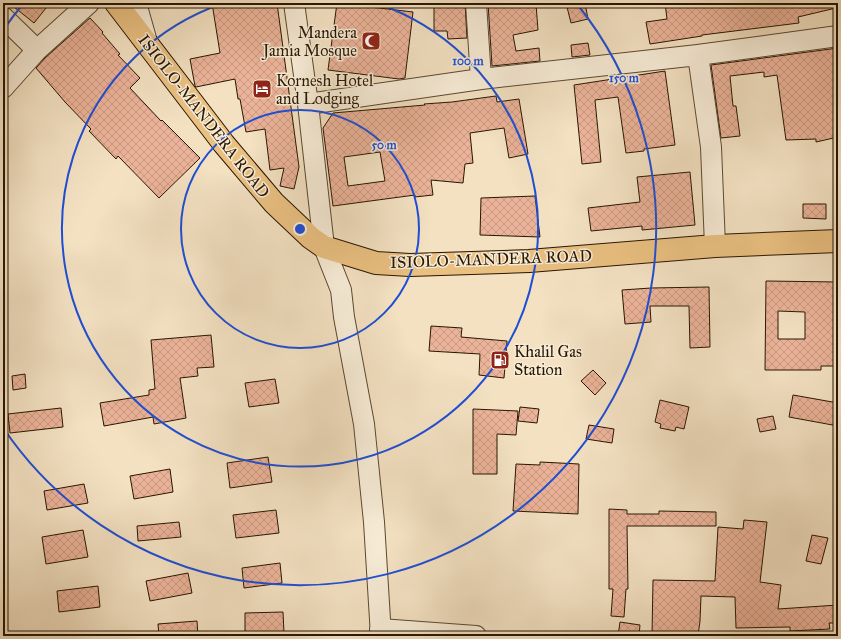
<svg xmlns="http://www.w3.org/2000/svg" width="841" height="639" font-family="'IM FELL Great Primer',serif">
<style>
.building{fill:url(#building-cross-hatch);stroke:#281600;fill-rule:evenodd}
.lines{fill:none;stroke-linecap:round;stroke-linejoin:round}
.minor-casing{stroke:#5b4930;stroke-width:22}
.highway-casing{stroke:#281600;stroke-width:24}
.minor{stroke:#f7ecd7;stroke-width:20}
.highway{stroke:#eac081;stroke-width:22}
.ring{fill:none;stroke:#1d4ed8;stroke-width:2}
.labels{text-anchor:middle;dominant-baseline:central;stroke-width:3;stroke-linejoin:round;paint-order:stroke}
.poi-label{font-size:16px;fill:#281600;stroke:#f7ecd7;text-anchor:start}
.street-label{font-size:16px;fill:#281600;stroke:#f7ecd7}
.centre{fill:#1d4ed8;stroke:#f7ecd7;stroke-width:2}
.ring-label{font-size:12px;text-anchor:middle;font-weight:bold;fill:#1d4ed8;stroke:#f7ecd7;stroke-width:3;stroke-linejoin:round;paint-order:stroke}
</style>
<defs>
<pattern id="building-cross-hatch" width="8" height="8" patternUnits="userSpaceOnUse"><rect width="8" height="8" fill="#ebb399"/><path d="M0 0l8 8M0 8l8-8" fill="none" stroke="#ca9982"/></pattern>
</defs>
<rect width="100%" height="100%" fill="#f3e1c2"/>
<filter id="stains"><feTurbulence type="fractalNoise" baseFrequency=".005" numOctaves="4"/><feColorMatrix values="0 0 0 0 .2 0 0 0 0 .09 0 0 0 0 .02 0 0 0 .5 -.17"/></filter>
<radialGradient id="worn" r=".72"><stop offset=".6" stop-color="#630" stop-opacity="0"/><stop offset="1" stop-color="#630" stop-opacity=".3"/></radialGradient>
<path class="building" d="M9,3h41l-16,20z
M212,3h65l22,164 -5,22 -14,-3 4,-18 -14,2 -5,-41 -19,3 -6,-33h-2l-3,-20 -39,8 -1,-1 -5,-27 30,-6z
M337,3l76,9 -8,66 -6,1 -71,-9z
M434,3h31l2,35 -19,1 -1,-8h-13z
M488,3h12v3l36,-2 2,26 -25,5 3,16 23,-3 1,13 -48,5z
M566,3h19l3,16 -17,4z
M665,3h20v3l29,-3h46l1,4 31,-4h44v5l-38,9 1,6 -97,12v1l-52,8 -4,-22 21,-3z
M90,18l13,14 -1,1 18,21 -2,1 22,23 -10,10 31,33 1,-1 38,38 -41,40 -41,-42 -2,3 -27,-28 2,-2 -26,-27 -29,-34 9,-10z
M588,43l2,12 -18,2 -1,-12z
M838,48v89l-22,5v-3l-30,1 -9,-65 -13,2v-5l-34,4 3,30h3l4,30 -19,2 -10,-73z
M665,71l10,74 -31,4v2l-18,2 -8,-56 -23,3 6,62 -19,2 -8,-79z
M496,96l1,6 22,-3 9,55 -19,4 -5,-30 -34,5 3,30 -8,1 -2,19 -32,-3 2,15 -18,2v-2l-82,11 -10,-78 10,-15 92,-8 -1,-1 28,-2zM380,152l5,29 -37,5 -4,-29z
M690,172l5,53 -53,5v-4l-51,5 -3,-23 52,-6 -3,-25z
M535,196l5,41 -60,-2 1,-37z
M803,204h23v15l-23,-1z
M766,281l72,1v84h-17v4h-56zM778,311l27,1v27h-27z
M709,287l1,60 -20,1 -1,-42h-39l1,16 -26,2 -3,-34 29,-2z
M431,326l31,2 -1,9 46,4 -3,37 -25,-3 1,-21 -51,-3z
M211,335l3,32 -17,1 1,8 -18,2 6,40 -32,6 -1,-7 -49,9 -4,-23 49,-8v-5l6,-1 -4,-49z
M593,370l13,13 -11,12 -14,-14z
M25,374l1,14 -13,2 -1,-14z
M275,379l4,24 -30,4 -4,-24z
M793,395l45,8v23l-49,-9z
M660,400l29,7 -5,22 -8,-2 -1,4 -15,-3 1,-4 -6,-2z
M520,407l19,2 -2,14 -19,-2z
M61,408l2,19 -53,6 -2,-19z
M473,409l45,2 -2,24 -19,-1v40h-24z
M773,416l3,13 -16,3 -3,-13z
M589,425l25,4 -2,14 -26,-4z
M268,457l4,25 -42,6 -3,-25z
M540,462l39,2 -1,50 -65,-3 3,-47 24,1z
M170,469l3,23 -39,7 -4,-23z
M84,484l4,19 -41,7 -3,-19z
M609,509l18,1v4h32v-3l57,1v14h-89l1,63h-2l-2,28 -13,-1 2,-27h-4z
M276,510l3,23 -43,5 -3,-23z
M744,520l23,2 -7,60 21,3 -3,24 60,-4v18h-9l1,6 -40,2v-4l-54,1 -1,-31 -34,-1 -1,25 -2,15 -46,-1 1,-55 62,1 3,-54 25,2z
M179,522l2,15 -43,4 -1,-15z
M83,530l5,27 -42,7 -4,-27z
M812,535l16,3 -7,26 -15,-3z
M280,563l2,20 -38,5 -2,-20z
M188,573l4,20 -42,8 -4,-20z
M98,586l2,21 -41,5 -2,-21z
M283,612l1,21 -39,1v-21z
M197,621l1,15h-39l-1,-12z
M620,622l20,3 -1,11h-21z"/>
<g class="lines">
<g class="minor-casing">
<path id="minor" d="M136,3l11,39
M294,3l14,101 16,143 17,43 3,27 20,107 10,98 7,114
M476,3l5,76
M3,17l34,33
M698,55l13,92 4,99
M3,88l34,-38 52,-47
M308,104l173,-25 217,-24 140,-19
M380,629l96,7"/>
</g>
<g class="highway-casing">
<path id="highway" d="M116,3l108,141 50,59 37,35 13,9 52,16 34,2 119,-4 186,-15 123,-5"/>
</g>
<use href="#minor" class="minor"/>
<use href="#highway" class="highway"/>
</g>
<g class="ring">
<circle cx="300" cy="229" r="119"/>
<path d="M376 3A238 238 0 1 1 224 3"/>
<path d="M4 29A357 357 0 0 1 23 4M577 4A357 357 0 1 1 4 429"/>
</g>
<defs>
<g id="mosque-square" transform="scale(1)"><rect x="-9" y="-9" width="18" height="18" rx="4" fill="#8f2418" stroke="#f7ecd7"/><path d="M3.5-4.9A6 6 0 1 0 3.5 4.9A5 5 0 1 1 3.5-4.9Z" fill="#fff"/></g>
<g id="hotel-square" transform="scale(1)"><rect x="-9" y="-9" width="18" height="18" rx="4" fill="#8f2418" stroke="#f7ecd7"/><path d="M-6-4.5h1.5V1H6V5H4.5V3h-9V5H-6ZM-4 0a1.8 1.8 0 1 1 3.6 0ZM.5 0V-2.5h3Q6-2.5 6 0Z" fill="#fff"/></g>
<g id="fuel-square" transform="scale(1)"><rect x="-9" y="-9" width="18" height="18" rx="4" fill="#8f2418" stroke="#f7ecd7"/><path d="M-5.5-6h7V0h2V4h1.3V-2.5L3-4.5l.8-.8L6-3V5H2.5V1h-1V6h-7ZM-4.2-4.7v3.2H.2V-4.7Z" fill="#fff"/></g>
</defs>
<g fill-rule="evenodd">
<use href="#mosque-square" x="371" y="41"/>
<use href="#hotel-square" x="262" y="89"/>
<use href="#fuel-square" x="500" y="360"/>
</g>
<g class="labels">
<g class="poi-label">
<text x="357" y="32" text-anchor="end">Mandera<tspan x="357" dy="18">Jamia Mosque</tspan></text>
<text x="276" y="80">Kornesh Hotel<tspan x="276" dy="18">and Lodging</tspan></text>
<text x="514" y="351">Khalil Gas<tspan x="514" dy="18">Station</tspan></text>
</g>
<g class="street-label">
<text transform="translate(204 116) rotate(52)">ISIOLO-MANDERA ROAD</text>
<text transform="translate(491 259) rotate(-2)">ISIOLO-MANDERA ROAD</text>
</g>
</g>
<circle cx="300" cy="229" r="6" class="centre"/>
<g class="ring-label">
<text x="468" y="65">100 m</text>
<text x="624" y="82">150 m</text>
<text x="384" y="149">50 m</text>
</g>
<rect width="841" height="639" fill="none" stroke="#f3e1c2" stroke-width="16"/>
<rect x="4" y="4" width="833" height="631" fill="none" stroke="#281600" stroke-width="2"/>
<rect x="8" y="8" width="825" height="623" fill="none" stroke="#281600"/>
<rect width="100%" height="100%" filter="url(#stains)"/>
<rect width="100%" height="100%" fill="url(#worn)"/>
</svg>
